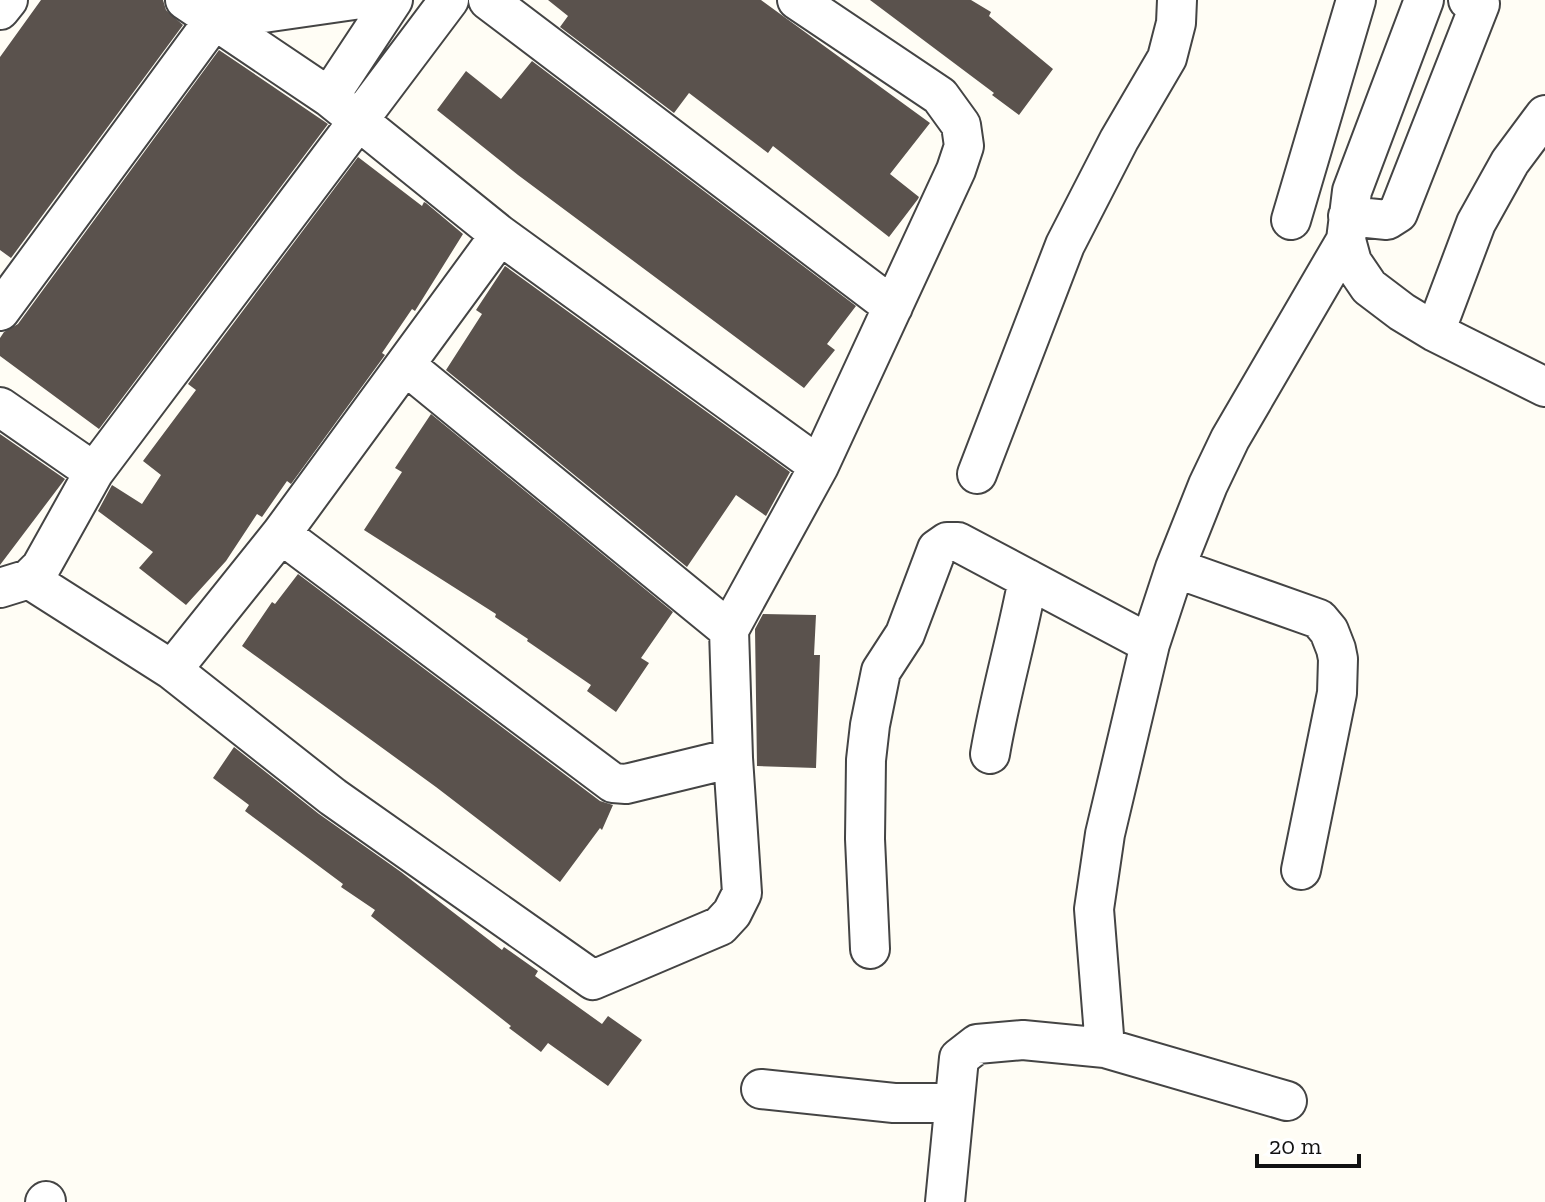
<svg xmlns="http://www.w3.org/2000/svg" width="1545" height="1202" font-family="'Zilla Slab',serif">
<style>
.building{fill:#5a524d}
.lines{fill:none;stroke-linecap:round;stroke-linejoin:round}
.minor-casing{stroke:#444;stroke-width:42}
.minor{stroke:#fff;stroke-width:38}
</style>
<rect width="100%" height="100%" fill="#fffdf5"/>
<path class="building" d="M41,0h122l3,10 17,15 -172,233 -11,-8v-193z
M548,0h213l169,123 -40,51 29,23 -1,2 -29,38 -116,-91 -5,7 -79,-60 -15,20 -114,-86 8,-11z
M870,0h101l20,12 -2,4 64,53 -34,46 -27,-20 2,-2z
M219,50l109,74 -229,305 -99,-73v-18l4,-6 14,-8z
M532,61l324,245 -29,38 8,6 -31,38 -286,-213 -81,-65 29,-39 35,28z
M358,157l64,49 2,-4 2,1 37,31 -48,77 -3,-2 -30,44 3,2 -94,129 -4,-3 -25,36 -5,-3 -31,47 -40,44 -47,-37 14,-16 -55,-41 14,-26 30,19 19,-29 -18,-14 53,-71 -8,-6z
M505,266l285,206 -24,44 -30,-21 -49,72 -241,-197 36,-56 -6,-4z
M431,414l242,198 -32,46 8,5 -33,49 -29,-21 4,-6 -64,-44 1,-2 -33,-22 1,-3 -132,-84 38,-58 -7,-4z
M0,434l65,45 -65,86z
M298,574l302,227 13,4 -11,25 -2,-2 -40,54 -124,-95 -194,-141 30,-44 3,2z
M763,614l53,1 -2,40h6l-4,113 -59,-2 -2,-137z
M234,747l85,67 82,58 101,78 2,-3 34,24 -3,5 67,48 6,-8 34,24 -34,46 -60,-43 -7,9 -32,-24 2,-2 -140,-110 4,-6 -34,-23 2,-3 -98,-73 4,-6 -36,-27z"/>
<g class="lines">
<g class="minor-casing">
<path id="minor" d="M185,0l144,97 171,138 319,231
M488,0l405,307
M1424,0l-72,191 -6,49 6,22 17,25 33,25 33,20 110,55
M0,10l8,-10
M329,97l64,-97
M1348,216l39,4 11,-7 82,-209 -12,-4
M1291,220l65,-220
M500,235l-219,299 -109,136 161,127 260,183 127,-54 12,-13 10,-20 -9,-135 -4,-128 90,-164 137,-296 8,-24 -3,-21 -21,-29 -143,-96
M0,311l214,-291 140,-20
M1435,332l41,-109 34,-61 35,-47
M405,365l324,265
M0,407l94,65
M977,474l88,-229 54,-105 48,-82 9,-35 1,-23
M281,534l332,249 13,1 107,-26
M1175,568l144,51 10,12 7,18 2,10 -1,34 -36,177
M29,579l143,91
M0,588l29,-9 12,-12 53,-95 355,-472
M990,754c10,-59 27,-116 38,-175
M870,949l-5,-110 1,-79 4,-35 11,-54 24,-37 32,-85 10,-7h11l192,102
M1105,1048l-11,-139 11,-75 45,-190 25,-76 33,-83 22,-46 116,-199
M761,1089l133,14h60
M45,1202l1,-1
M945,1202l14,-144 18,-14 46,-4 82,8 182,53"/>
</g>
<use href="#minor" class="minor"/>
</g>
<path d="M1257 1154v12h102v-12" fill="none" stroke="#111111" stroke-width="4"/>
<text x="1269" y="1154" font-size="24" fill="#111111" stroke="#ffffff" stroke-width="6" paint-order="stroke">20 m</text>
</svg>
